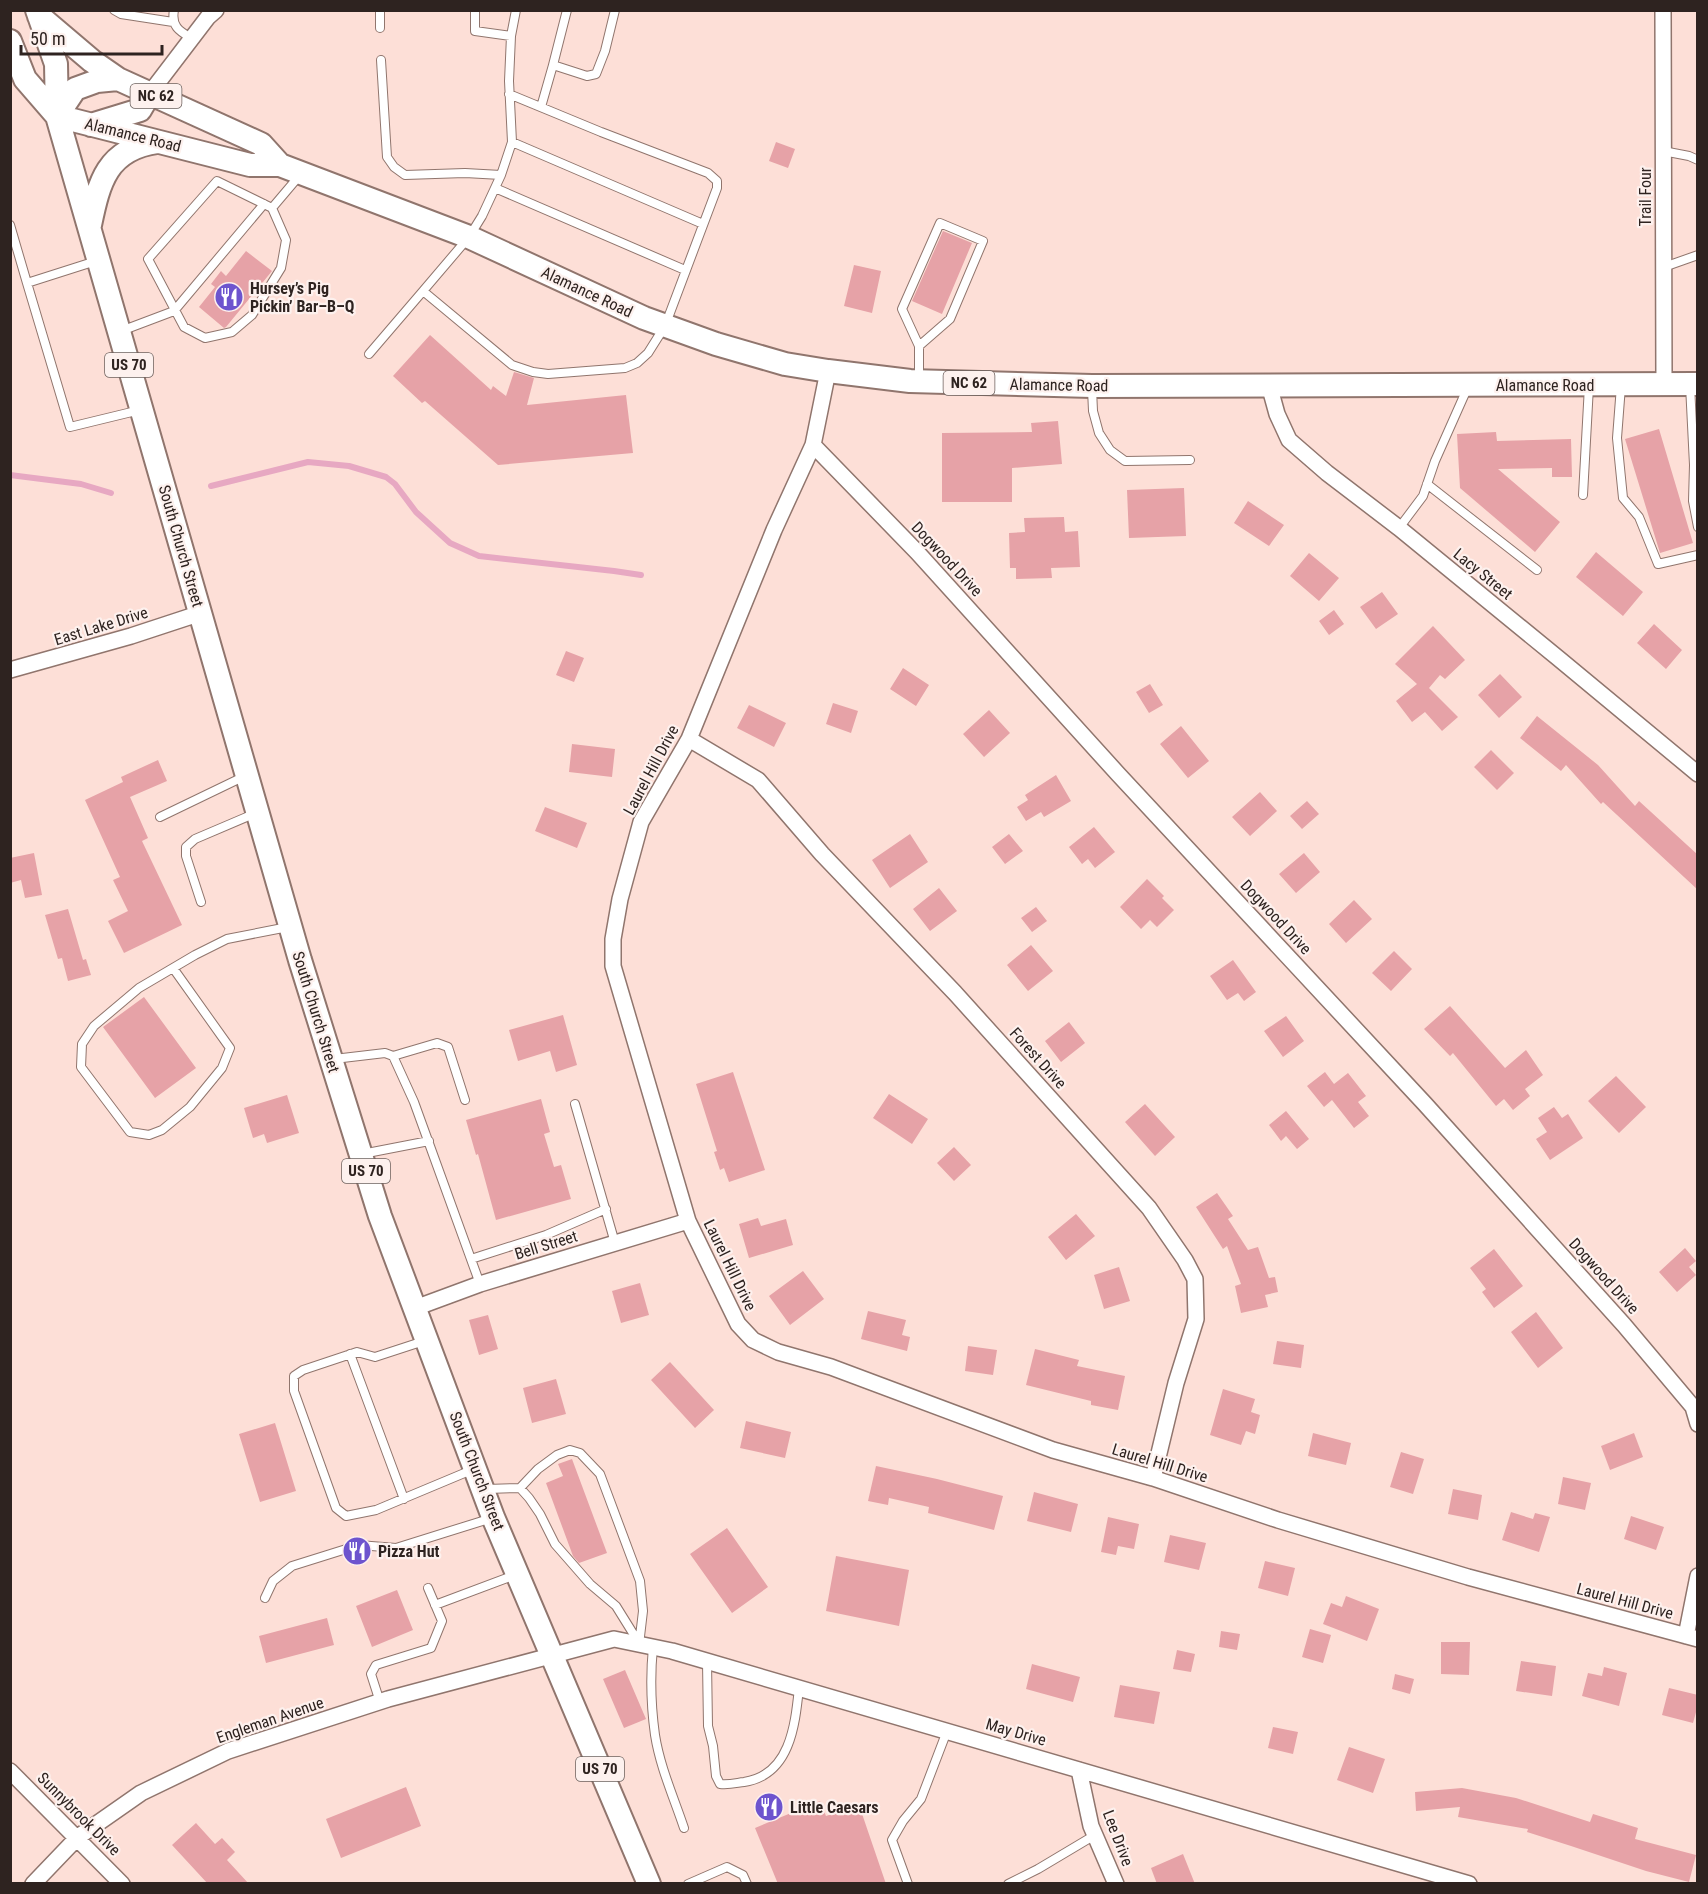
<svg xmlns="http://www.w3.org/2000/svg" width="1708" height="1894" font-family="'Roboto Condensed',sans-serif">
<style>
.lines{fill:none;stroke-linecap:round;stroke-linejoin:round}
.stream{stroke:#e7a8c2;stroke-width:6}
.building{fill:#e6a2a7}
.lane-casing{stroke:#90756d;stroke-width:10}
.street-casing{stroke:#90756d;stroke-width:18}
.primary-casing{stroke:#90756d;stroke-width:26}
.lane{stroke:#fff;stroke-width:8}
.street{stroke:#fff;stroke-width:15}
.primary{stroke:#fff;stroke-width:22}
.labels{text-anchor:middle;dominant-baseline:central;stroke-width:4.5;stroke-linejoin:round;paint-order:stroke}
.shield{fill:#fdf1ee;stroke:#6c615e;stroke-width:1.5}
.shield-label{font-size:15px;font-weight:bold;fill:#2e2320}
.street-label{font-size:16px;fill:#2e2320;stroke:#fdf1ee}
.poi-label{font-size:16px;font-weight:bold;fill:#2e2320;stroke:#fdf1ee;text-anchor:start}
</style>
<rect width="100%" height="100%" fill="#fddfd7"/>
<g class="lines">
<path class="stream" d="M10,475l71,9 30,9
M211,486l97,-24 41,4 37,11 9,7 21,28 34,31 29,13 135,15 27,4"/>
</g>
<path class="building" d="M776,142l19,7 -7,19 -19,-7z
M943,231l29,12 -30,71 -30,-13z
M246,251l26,20 -46,56 -2,1 -25,-21 16,-20 -4,-3 10,-13 5,5z
M854,265l27,6 -9,42 -28,-7z
M430,335l61,55 2,-4 13,10 8,-24 20,6 -7,27 99,-10 7,58 -135,12 -73,-64 -3,2 -29,-27z
M1058,421l4,43 -50,4v34h-70v-69l90,-1 -1,-9z
M1659,429l34,114 -33,10 -35,-114z
M1496,432l1,9 74,-2 1,38h-20v-9l-54,1 62,53 -25,30 -75,-64 -3,-54z
M1184,488l2,48 -57,2 -2,-48z
M1248,501l36,24 -15,21 -35,-23z
M1064,517l1,15 13,-1 2,36 -29,1 1,10 -36,1v-11h-6l-1,-35 16,-1 -1,-14z
M1596,552l47,40 -20,24 -47,-39z
M1309,553l30,25 -20,23 -29,-25z
M1382,592l16,22 -22,15 -16,-22z
M1334,610l10,14 -15,11 -10,-14z
M1654,624l28,26 -16,19 -29,-26z
M1433,626l32,34 -20,19 -5,-4 -11,13 29,29 -16,14 -17,-19 -13,10 -16,-21 21,-17 -22,-20z
M566,651l18,7 -10,24 -18,-7z
M903,668l26,17 -13,21 -26,-17z
M1500,674l22,23 -23,21 -21,-23z
M1150,684l13,21 -14,8 -13,-21z
M833,703l25,8 -7,22 -25,-9z
M749,705l37,18 -12,24 -37,-19z
M989,710l21,23 -26,24 -21,-23z
M1537,716l61,49 37,41 4,-5 59,54v35l-95,-88 -2,2 -35,-39 -5,6 -41,-33z
M1181,726l28,35 -21,17 -28,-34z
M572,744l43,5 -3,28 -43,-5z
M1491,750l23,23 -17,17 -23,-23z
M158,760l9,21 -37,16 18,41 -6,3 40,84 -58,28 -16,-32 20,-10 -15,-31 7,-3 -35,-77 38,-18 -2,-5z
M1056,775l15,26 -27,16 -3,-5 -15,9 -9,-14 11,-7 -3,-5z
M1260,792l17,19 -27,25 -18,-19z
M1307,801l12,13 -17,15 -12,-13z
M545,807l42,16 -10,25 -42,-17z
M1094,827l21,25 -20,16 -7,-9 -6,5 -13,-17z
M910,834l18,28 -38,26 -18,-28z
M1009,834l14,17 -18,13 -13,-17z
M34,853l8,42 -17,3 -4,-18 -11,3v-25z
M1304,853l16,19 -24,21 -17,-19z
M1147,879l17,17 -2,2 12,12 -17,17 -7,-7 -9,9 -21,-22z
M939,888l18,23 -27,20 -17,-22z
M1354,900l18,19 -26,24 -17,-19z
M1036,907l11,14 -15,11 -11,-14z
M68,909l15,51 3,-1 5,16 -23,6 -6,-23 -4,1 -13,-44z
M1031,945l22,26 -25,20 -21,-26z
M1394,951l18,18 -21,22 -19,-18z
M1233,960l23,32 -12,9 -6,-8 -11,7 -17,-24z
M144,997l52,71 -41,30 -52,-71z
M1450,1006l55,62 21,-18 17,25 -18,14 5,7 -17,14 -9,-11 -8,7 -43,-53 -3,3 -26,-27z
M563,1015l14,50 -21,7 -6,-21 -32,10 -9,-31z
M1286,1016l18,25 -21,16 -19,-26z
M1069,1022l16,21 -24,19 -16,-21z
M733,1072l32,98 -36,12 -5,-14 -4,2 -6,-18 3,-1 -21,-67z
M1325,1072l9,12 14,-11 18,23 -8,6 11,14 -15,12 -22,-28 -8,7 -17,-21z
M1616,1076l30,31 -27,26 -31,-32z
M889,1094l39,25 -16,25 -39,-26z
M287,1095l12,38 -32,10 -3,-9 -11,4 -9,-30z
M541,1099l9,33 -6,2 10,33 7,-2 10,34 -75,21 -18,-66 -2,1 -10,-35z
M1145,1104l30,33 -20,19 -30,-34z
M1554,1107l8,11 6,-4 15,24 -33,22 -14,-21 11,-7 -9,-14z
M1286,1111l23,28 -12,10 -11,-13 -5,5 -12,-16z
M954,1147l17,18 -17,16 -17,-18z
M1217,1193l16,23 -5,3 20,31 10,-3 11,31 6,-1 3,15 -13,3 3,12 -27,6 -6,-27 6,-2 -14,-38 -4,3 -27,-42z
M1076,1214l19,22 -29,24 -18,-23z
M758,1218l3,8 25,-7 7,26 -44,13 -10,-34z
M1685,1248l11,13 -7,6 7,8 -19,17 -18,-20z
M1494,1249l29,37 -29,22 -12,-16 4,-3 -16,-21z
M1119,1267l11,34 -26,8 -10,-34z
M803,1271l21,28 -34,26 -21,-29z
M640,1283l9,32 -28,8 -9,-32z
M868,1311l38,9 -4,15 8,2 -3,14 -46,-12z
M1536,1312l27,36 -25,20 -27,-36z
M488,1315l10,34 -19,6 -10,-35z
M1277,1341l27,4 -3,23 -28,-4z
M968,1346l29,4 -4,25 -28,-4z
M1035,1349l44,11 -2,6 48,10 -7,34 -27,-5v-4l-65,-16z
M670,1362l44,48 -19,18 -44,-48z
M556,1379l10,35 -34,9 -9,-35z
M1223,1389l32,10 -4,13 9,3 -5,19 -9,-3 -5,14 -31,-10z
M746,1421l45,11 -6,26 -45,-10z
M275,1423l21,68 -36,11 -21,-68z
M1313,1433l38,10 -5,22 -38,-9z
M1634,1433l9,24 -33,13 -9,-24z
M1401,1452l23,7 -11,35 -23,-7z
M572,1459l35,94 -28,10 -6,-7 -27,-73 17,-7 -5,-12z
M876,1466l61,13 66,17 -9,34 -66,-17 1,-6 -40,-9 -1,7 -20,-4z
M1563,1477l28,6 -6,27 -27,-6z
M1453,1489l29,6 -4,25 -30,-6z
M1034,1492l44,12 -7,28 -44,-11z
M1511,1512l22,7 2,-6 15,4 -11,35 -37,-12z
M1631,1516l33,11 -8,23 -32,-11z
M1108,1517l31,7 -5,25 -16,-3 -2,9 -15,-3z
M727,1528l41,59 -36,26 -42,-59z
M1170,1535l36,8 -7,27 -35,-8z
M836,1556l73,14 -10,56 -73,-15z
M1265,1561l30,7 -7,28 -30,-8z
M397,1590l16,40 -41,17 -16,-41z
M1346,1596l33,13 -12,32 -44,-17 8,-21 11,4z
M327,1618l7,27 -68,18 -7,-27z
M1310,1629l21,6 -8,28 -21,-6z
M1221,1631l19,3 -3,16 -18,-3z
M1441,1642h29l-1,33 -28,-1z
M1177,1650l18,4 -4,18 -18,-3z
M1521,1661l35,5 -4,30 -36,-5z
M1032,1664l48,13 -7,25 -47,-13z
M1604,1667l23,6 -8,33 -37,-10 6,-23 14,3z
M625,1670l21,49 -22,9 -21,-49z
M1395,1674l19,5 -4,15 -18,-5z
M1120,1685l40,7 -6,32 -40,-7z
M1669,1688l29,7v10l-5,18 -31,-8z
M1273,1727l25,5 -5,22 -25,-6z
M1349,1747l36,12 -12,34 -36,-13z
M406,1787l15,39 -80,32 -15,-39z
M1462,1788l54,10 74,24 3,-8 45,14 -3,11 61,16 -7,27 -43,-11 -75,-25 -44,-14 1,-3 -70,-12 2,-10 -44,4 -1,-19z
M820,1801l6,15 33,-11 27,79h-108l-23,-56z
M196,1823l19,21 7,-6 13,14 -8,8 22,24h-41l-36,-39z
M1183,1854l12,30h-38l-6,-16z"/>
<g class="lines">
<g class="lane-casing">
<path id="lane" d="M114,10l7,4 52,8
M174,10c-3,16 5,21 17,28
M380,10v18
M475,10v21l36,5
M567,10l-14,55 34,11 9,-2 9,-23 10,-41
M381,60l6,97 7,10 11,8 60,-2 36,2 -19,41 -13,21 -46,54 89,74 21,7 15,2 77,-6 12,-5 11,-10 17,-27 52,-138v-7l-9,-8 -107,-41 -92,-38
M541,107l12,-42
M512,142l191,82
M1663,151l26,5 9,4
M501,175l11,-33 -3,-61 2,-45 5,-26
M217,181l55,27 14,32 -5,28 -29,47 -20,17 -27,6 -21,-11 -36,-68z
M495,188l190,82
M272,208l28,-33
M10,225l17,58
M96,261l-69,22 43,144 70,-17
M1664,267l34,-12
M121,331l53,-20 90,-107
M919,346l-17,-37 38,-86 43,18 -33,78 -31,27v34
M369,354l54,-63
M1690,385l4,80h4
M1621,386l-4,52 6,60 16,19 19,47 40,-9
M1092,389l1,22 6,22 11,17 15,11 65,-1
M1694,465l-1,36 5,26
M1427,484l110,86
M1583,495l6,-109
M1399,528l24,-32 12,-35 32,-72
M160,817l85,-41
M201,902l-15,-46v-9l9,-8 61,-26
M173,968l57,80 -8,20 -32,39 -28,23 -13,5 -19,-3 -49,-65 1,-23 12,-18 45,-38 56,-33 32,-16 61,-12
M393,1056l44,-13 11,4 17,53
M334,1059l51,-6 8,3 21,46 66,182
M575,1104l40,139
M362,1154l67,-13
M471,1259l75,-24 60,-26
M424,1341l-49,16 -18,-5 -54,18 -9,6v15l42,117 10,8 30,-6 98,-41
M350,1354l54,145
M520,1488l18,-19 19,-14 13,-5 10,3 20,21 40,107 3,30 -4,34
M487,1489l33,-1 9,10 11,16 15,30 35,40 26,22 23,37
M265,1598l8,-17 19,-15 67,-21 37,3 96,-30
M435,1605l80,-30
M653,1647c-3,30 -2,59 2,88 5,32 19,63 29,93
M707,1662l1,64 5,20 3,30 4,8c9,1 16,-1 24,-2 46,-7 51,-56 55,-94
M380,1702l-9,-28 5,-9 55,-17 11,-27 -14,-33
M688,1884l39,-17 16,8 4,9
M908,1884l-16,-44 11,-19 18,-22 26,-68
M1008,1884l30,-15 57,-34"/>
</g>
<g class="street-casing">
<path id="street" d="M1663,10l1,374
M150,93l58,-76 8,-7
M828,371l-15,74 -39,85 -85,209 -48,83 -21,77 -7,40v27l75,255 50,103 15,16 25,12 53,15 222,83 100,28 125,42 190,57 230,62
M1269,385l8,29 12,26 38,33 72,55 159,130 140,116
M813,445l104,107 201,222 307,330 199,221 69,82 5,17
M10,670l121,-34 70,-23
M689,739l69,41 64,74 133,139 194,215 36,52 10,19 1,40 -20,64 -23,95
M415,1308l65,-24 208,-63
M1686,1636l12,-60
M1079,1770l12,56 25,58
M10,1771l112,113
M33,1884l45,-47 63,-44 87,-42 160,-52 226,-60 58,12 797,233"/>
</g>
<g class="primary-casing">
<path id="primary" d="M37,10l19,54 1,52 243,844 80,256 113,301 156,367
M39,16l53,45 26,18 143,65 19,21
M10,41l15,38 32,37
M57,116l193,49h30l189,72 175,81 72,26 69,20 43,7 82,10 182,5 606,-2
M57,116l18,-27 22,-8 21,-2
M91,125l49,-15 10,-17
M90,225c9,-43 17,-76 67,-83"/>
</g>
<use href="#lane" class="lane"/>
<use href="#street" class="street"/>
<use href="#primary" class="primary"/>
</g>
<defs>
<g id="restaurant-disc" transform="scale(1.5)"><circle r="9.5" fill="#6d54ce" stroke="#fdf1ee"/><path d="M-5-6h1v4h1v-4h1v4h1v-4h1v5L-1.5 .5V6h-2V.5L-5-1ZM5-6V6H3V1.5H1.5Q1.5-4 5-6Z" fill="#fff"/></g>
</defs>
<g fill-rule="evenodd">
<use href="#restaurant-disc" x="229" y="297"/>
<use href="#restaurant-disc" x="357" y="1551"/>
<use href="#restaurant-disc" x="769" y="1807"/>
</g>
<g class="labels">
<g class="shield">
<rect x="130.5" y="84" width="51" height="24" rx="4.5"/>
<rect x="105" y="353" width="48" height="24" rx="4.5"/>
<rect x="943.5" y="371" width="51" height="24" rx="4.5"/>
<rect x="342" y="1159" width="48" height="24" rx="4.5"/>
<rect x="576" y="1757" width="48" height="24" rx="4.5"/>
</g>
<g class="shield-label">
<text x="156" y="96">NC 62</text>
<text x="129" y="365">US 70</text>
<text x="969" y="383">NC 62</text>
<text x="366" y="1171">US 70</text>
<text x="600" y="1769">US 70</text>
</g>
<g class="street-label">
<text transform="translate(133 135) rotate(14)">Alamance Road</text>
<text transform="translate(1645 197) rotate(-90)">Trail Four</text>
<text transform="translate(587 292) rotate(25)">Alamance Road</text>
<text transform="translate(1059 385) rotate(1)">Alamance Road</text>
<text x="1545" y="385">Alamance Road</text>
<text transform="translate(181 546) rotate(74)">South Church Street</text>
<text transform="translate(947 559) rotate(47)">Dogwood Drive</text>
<text transform="translate(1483 574) rotate(39)">Lacy Street</text>
<text transform="translate(101 626) rotate(-17)">East Lake Drive</text>
<text transform="translate(651 770) rotate(-62)">Laurel Hill Drive</text>
<text transform="translate(1276 917) rotate(47)">Dogwood Drive</text>
<text transform="translate(316 1012) rotate(73)">South Church Street</text>
<text transform="translate(1038 1058) rotate(48)">Forest Drive</text>
<text transform="translate(546 1245) rotate(-17)">Bell Street</text>
<text transform="translate(730 1265) rotate(64)">Laurel Hill Drive</text>
<text transform="translate(1604 1276) rotate(48)">Dogwood Drive</text>
<text transform="translate(1160 1463) rotate(17)">Laurel Hill Drive</text>
<text transform="translate(477 1471) rotate(69)">South Church Street</text>
<text transform="translate(1625 1601) rotate(15)">Laurel Hill Drive</text>
<text transform="translate(270 1720) rotate(-19)">Engleman Avenue</text>
<text transform="translate(1016 1732) rotate(16)">May Drive</text>
<text transform="translate(79 1814) rotate(45)">Sunnybrook Drive</text>
<text transform="translate(1118 1838) rotate(69)">Lee Drive</text>
</g>
<g class="poi-label">
<text x="250" y="288">Hursey’s Pig<tspan x="250" dy="18">Pickin’ Bar–B–Q</tspan></text>
<text x="378" y="1551">Pizza Hut</text>
<text x="790" y="1807">Little Caesars</text>
</g>
</g>
<rect width="1708" height="1894" fill="none" stroke="#2e2320" stroke-width="24"/>
<path d="M21 45v9h141v-9" fill="none" stroke="#2e2320" stroke-width="3"/>
<text x="30" y="45" font-size="18" fill="#2e2320" stroke="#fdf1ee" stroke-width="4.5" paint-order="stroke">50 m</text>
</svg>
